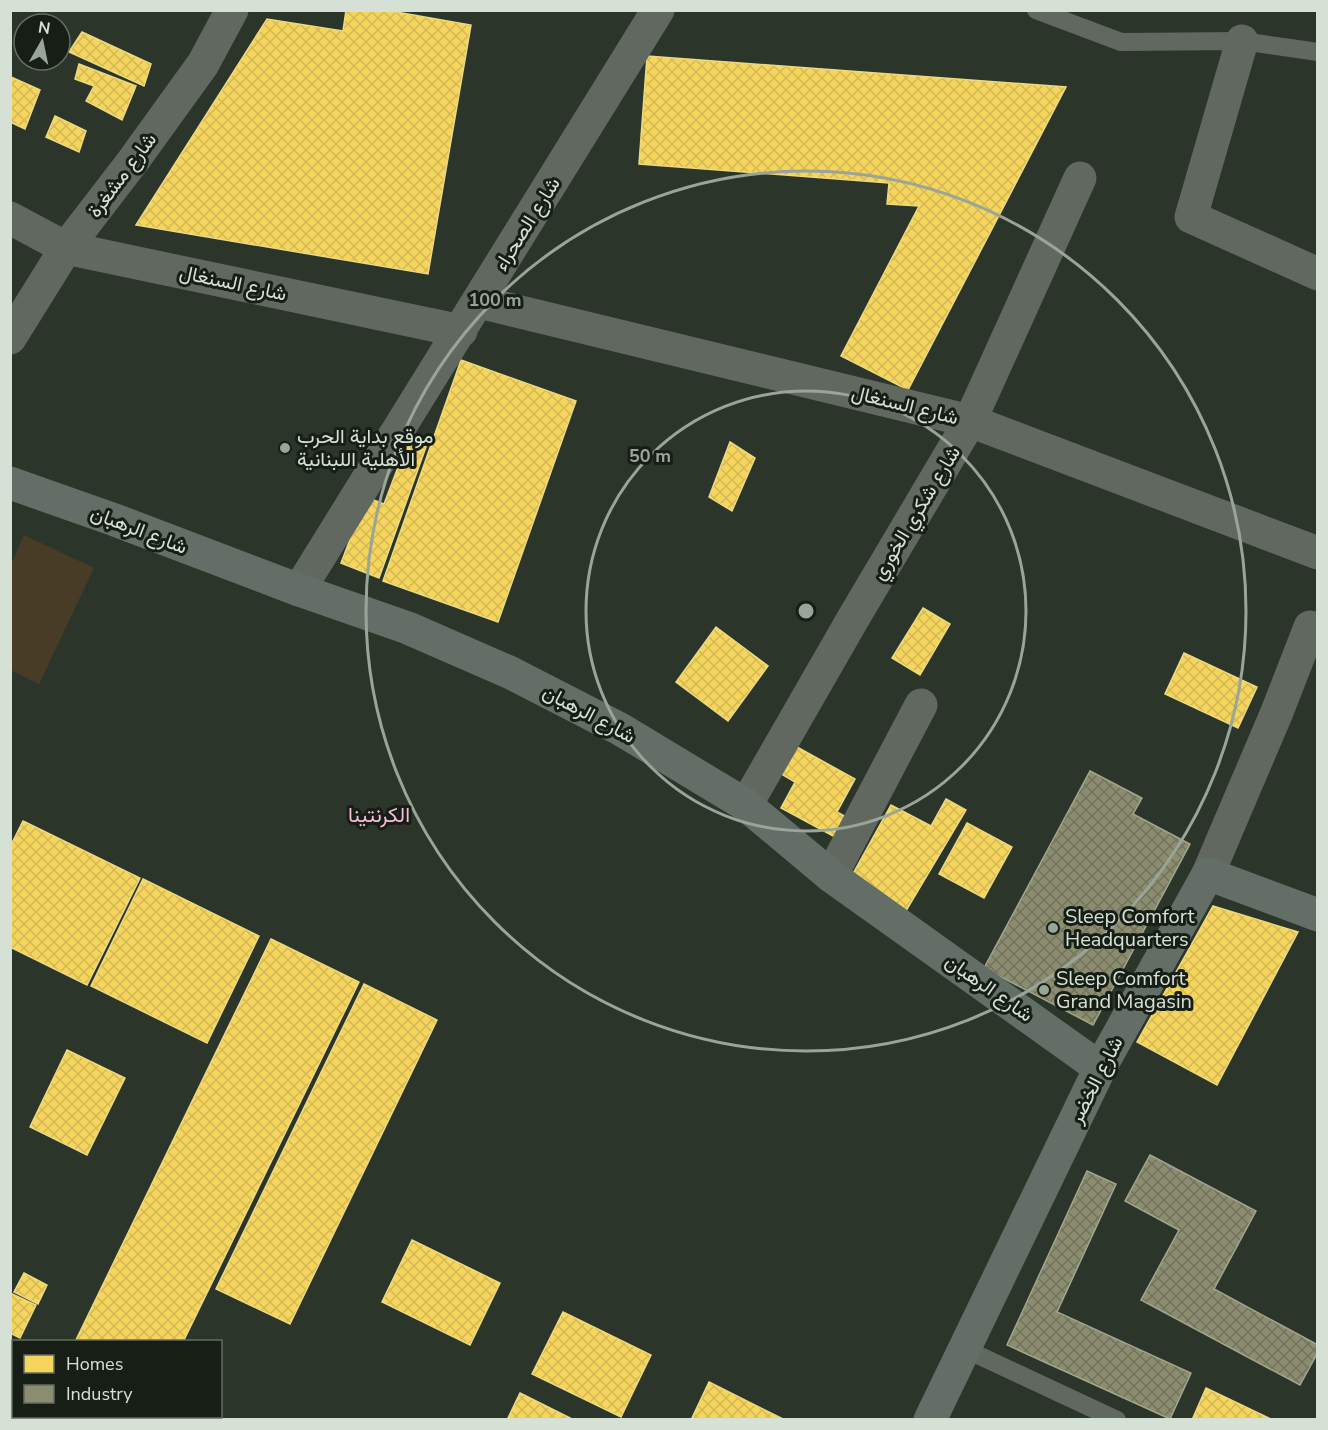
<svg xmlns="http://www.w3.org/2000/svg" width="1328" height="1430" font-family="'Nunito Sans',Vazirmatn,sans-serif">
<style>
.grass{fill:#483c26}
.homes{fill:url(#homes-cross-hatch);stroke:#ecd980;stroke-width:1.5}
.industry{fill:url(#industry-cross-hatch);stroke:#a2a68d;stroke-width:1.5}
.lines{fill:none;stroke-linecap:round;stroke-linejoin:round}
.lane{stroke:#616860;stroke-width:18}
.street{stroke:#616860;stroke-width:33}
.secondary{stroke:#626e66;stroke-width:33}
.highway{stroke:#5c7166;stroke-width:33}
.ring{fill:none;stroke:#9aa599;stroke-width:3}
.poi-dot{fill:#9aa599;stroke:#161e15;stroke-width:2}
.labels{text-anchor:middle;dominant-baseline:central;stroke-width:6;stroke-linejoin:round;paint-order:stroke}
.street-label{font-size:20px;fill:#d6e1d5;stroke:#161e15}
.poi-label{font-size:20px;fill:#d6e1d5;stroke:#161e15;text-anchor:start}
.neighbourhood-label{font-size:21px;fill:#f7bbdb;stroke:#161e15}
.centre{fill:#9aa599;stroke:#161e15;stroke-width:3}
.ring-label{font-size:18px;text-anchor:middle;font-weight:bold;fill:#9aa599;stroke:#161e15;stroke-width:6;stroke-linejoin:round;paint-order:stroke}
</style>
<defs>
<pattern id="homes-cross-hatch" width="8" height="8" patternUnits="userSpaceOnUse" patternTransform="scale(1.5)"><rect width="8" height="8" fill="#f6d55c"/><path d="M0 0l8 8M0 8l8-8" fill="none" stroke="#d2b856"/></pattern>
<pattern id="industry-cross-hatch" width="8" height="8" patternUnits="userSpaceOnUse" patternTransform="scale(1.5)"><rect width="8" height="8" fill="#8c8c6e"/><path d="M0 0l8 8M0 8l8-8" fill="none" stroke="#71735e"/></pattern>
</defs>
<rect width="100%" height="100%" fill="#2b352a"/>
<path class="grass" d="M24,535l70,33 -55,116 -28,-14v-106z"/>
<path class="homes" d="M346,10h39l86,15 -43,249 -292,-49 131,-206 76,12z
M82,32l69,32 -7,22 -75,-34z
M647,56l419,31 -158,303 -67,-34 78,-150 -32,-2 2,-21 -250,-19z
M79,64l57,22 -14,34 -36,-19 8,-15 -19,-7z
M11,77l29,13 -15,39 -15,-7z
M55,116l31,15 -7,21 -33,-15z
M461,360l115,41 -78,221 -115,-41z
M408,441l18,6 -47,131 -38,-15 25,-66 18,7z
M730,442l25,16 -23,53 -23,-14z
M923,608l27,16 -30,51 -28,-17z
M716,627l52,39 -40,55 -52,-39z
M1184,653l73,34 -19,41 -73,-34z
M788,742l67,37 -18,33 20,11 -11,20 -65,-35 14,-26 -22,-13z
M946,799l20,11 -63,106 -53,-37 41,-74 40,21z
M23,821l117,57 -53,107 -77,-38v-100z
M967,823l45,24 -28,51 -45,-24z
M143,879l116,57 -52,107 -116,-57z
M1213,906l85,26 -81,153 -80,-43z
M271,939l88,43 -176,360h-108z
M364,984l73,36 -147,304 -74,-35z
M67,1050l58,28 -38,77 -57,-28z
M412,1240l88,43 -30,62 -88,-43z
M24,1273l23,12 -9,19 -24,-12z
M10,1293l26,12 -16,33 -10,-5z
M563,1312l88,43 -30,62 -89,-43z
M709,1382l76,38h-94z
M1206,1388l67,32h-81z
M520,1393l54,27h-67z"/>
<path class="industry" d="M1090,771l52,27 -9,16 57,30 -97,181 -109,-57z
M1150,1155l106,56 -42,78 104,56v7l-18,33 -159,-85 38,-70 -54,-29z
M1087,1171l29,13 -59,128 134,61 -21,46 -163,-74z"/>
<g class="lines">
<path class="lane" d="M1036,10l85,32 121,-1 76,11
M963,1348l154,72"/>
<path class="street" d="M1242,41l-51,176 127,57
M10,218l56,30 395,83
M479,302l491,119 348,132
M10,338l56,-90 67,-87 70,-97 29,-54
M299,590l359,-580
M746,805l108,-188 116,-196 110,-243
M1208,874l69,-162 33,-85
M831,876l90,-171"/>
<path class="secondary" d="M10,483l105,37 184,70 109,38 101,44 111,57 126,76 85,71 269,192
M930,1420l170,-352 108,-194 110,41"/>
<path class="highway" d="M10,1394l4,1
M57,1416l6,4"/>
</g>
<g class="ring">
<circle cx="806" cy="611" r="220"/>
<circle cx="806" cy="611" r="440"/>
</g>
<g class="poi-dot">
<circle cx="285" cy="448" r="6"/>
<circle cx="1053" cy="928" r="6"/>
<circle cx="1044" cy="990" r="6"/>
</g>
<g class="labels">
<g class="street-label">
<text transform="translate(122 175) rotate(-53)">شارع مشغرة</text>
<text transform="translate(527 224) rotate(-58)">شارع الصحراء</text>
<text transform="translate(233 283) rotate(12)">شارع السنغال</text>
<text transform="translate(905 405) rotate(14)">شارع السنغال</text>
<text transform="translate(916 513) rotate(-59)">شارع شكري الخوري</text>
<text transform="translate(139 530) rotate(21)">شارع الرهبان</text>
<text transform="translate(589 714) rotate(28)">شارع الرهبان</text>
<text transform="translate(989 988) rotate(35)">شارع الرهبان</text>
<text transform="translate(1096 1080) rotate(-63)">شارع الخضر</text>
</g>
<g class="poi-label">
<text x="297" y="436">موقع بداية الحرب<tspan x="297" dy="23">الأهلية اللبنانية</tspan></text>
<text x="1065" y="916">Sleep Comfort<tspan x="1065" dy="23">Headquarters</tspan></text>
<text x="1056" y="978">Sleep Comfort<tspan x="1056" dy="23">Grand Magasin</tspan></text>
</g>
<g class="neighbourhood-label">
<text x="379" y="815">الكرنتينا</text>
</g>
</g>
<circle cx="806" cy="611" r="9" class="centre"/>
<g class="ring-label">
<text x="495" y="306">100 m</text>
<text x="650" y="462">50 m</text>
</g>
<rect width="1328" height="1430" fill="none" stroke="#d6e1d5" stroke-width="24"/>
<rect x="12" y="1340" width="210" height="78" fill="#161e15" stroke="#636c62" stroke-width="1.5"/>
<rect x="24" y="1355" width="30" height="18" fill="#f6d55c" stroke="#636c62" stroke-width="1.5"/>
<text x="66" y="1370" font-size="18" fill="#d6e1d5">Homes</text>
<rect x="24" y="1385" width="30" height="18" fill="#8c8c6e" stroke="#636c62" stroke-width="1.5"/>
<text x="66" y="1400" font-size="18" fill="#d6e1d5">Industry</text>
<g transform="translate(42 42) rotate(9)"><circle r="28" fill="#161e15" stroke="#636c62" stroke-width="1.5"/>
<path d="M0-4.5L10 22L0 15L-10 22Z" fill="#9aa599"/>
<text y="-9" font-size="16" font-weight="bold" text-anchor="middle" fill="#d6e1d5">N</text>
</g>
</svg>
